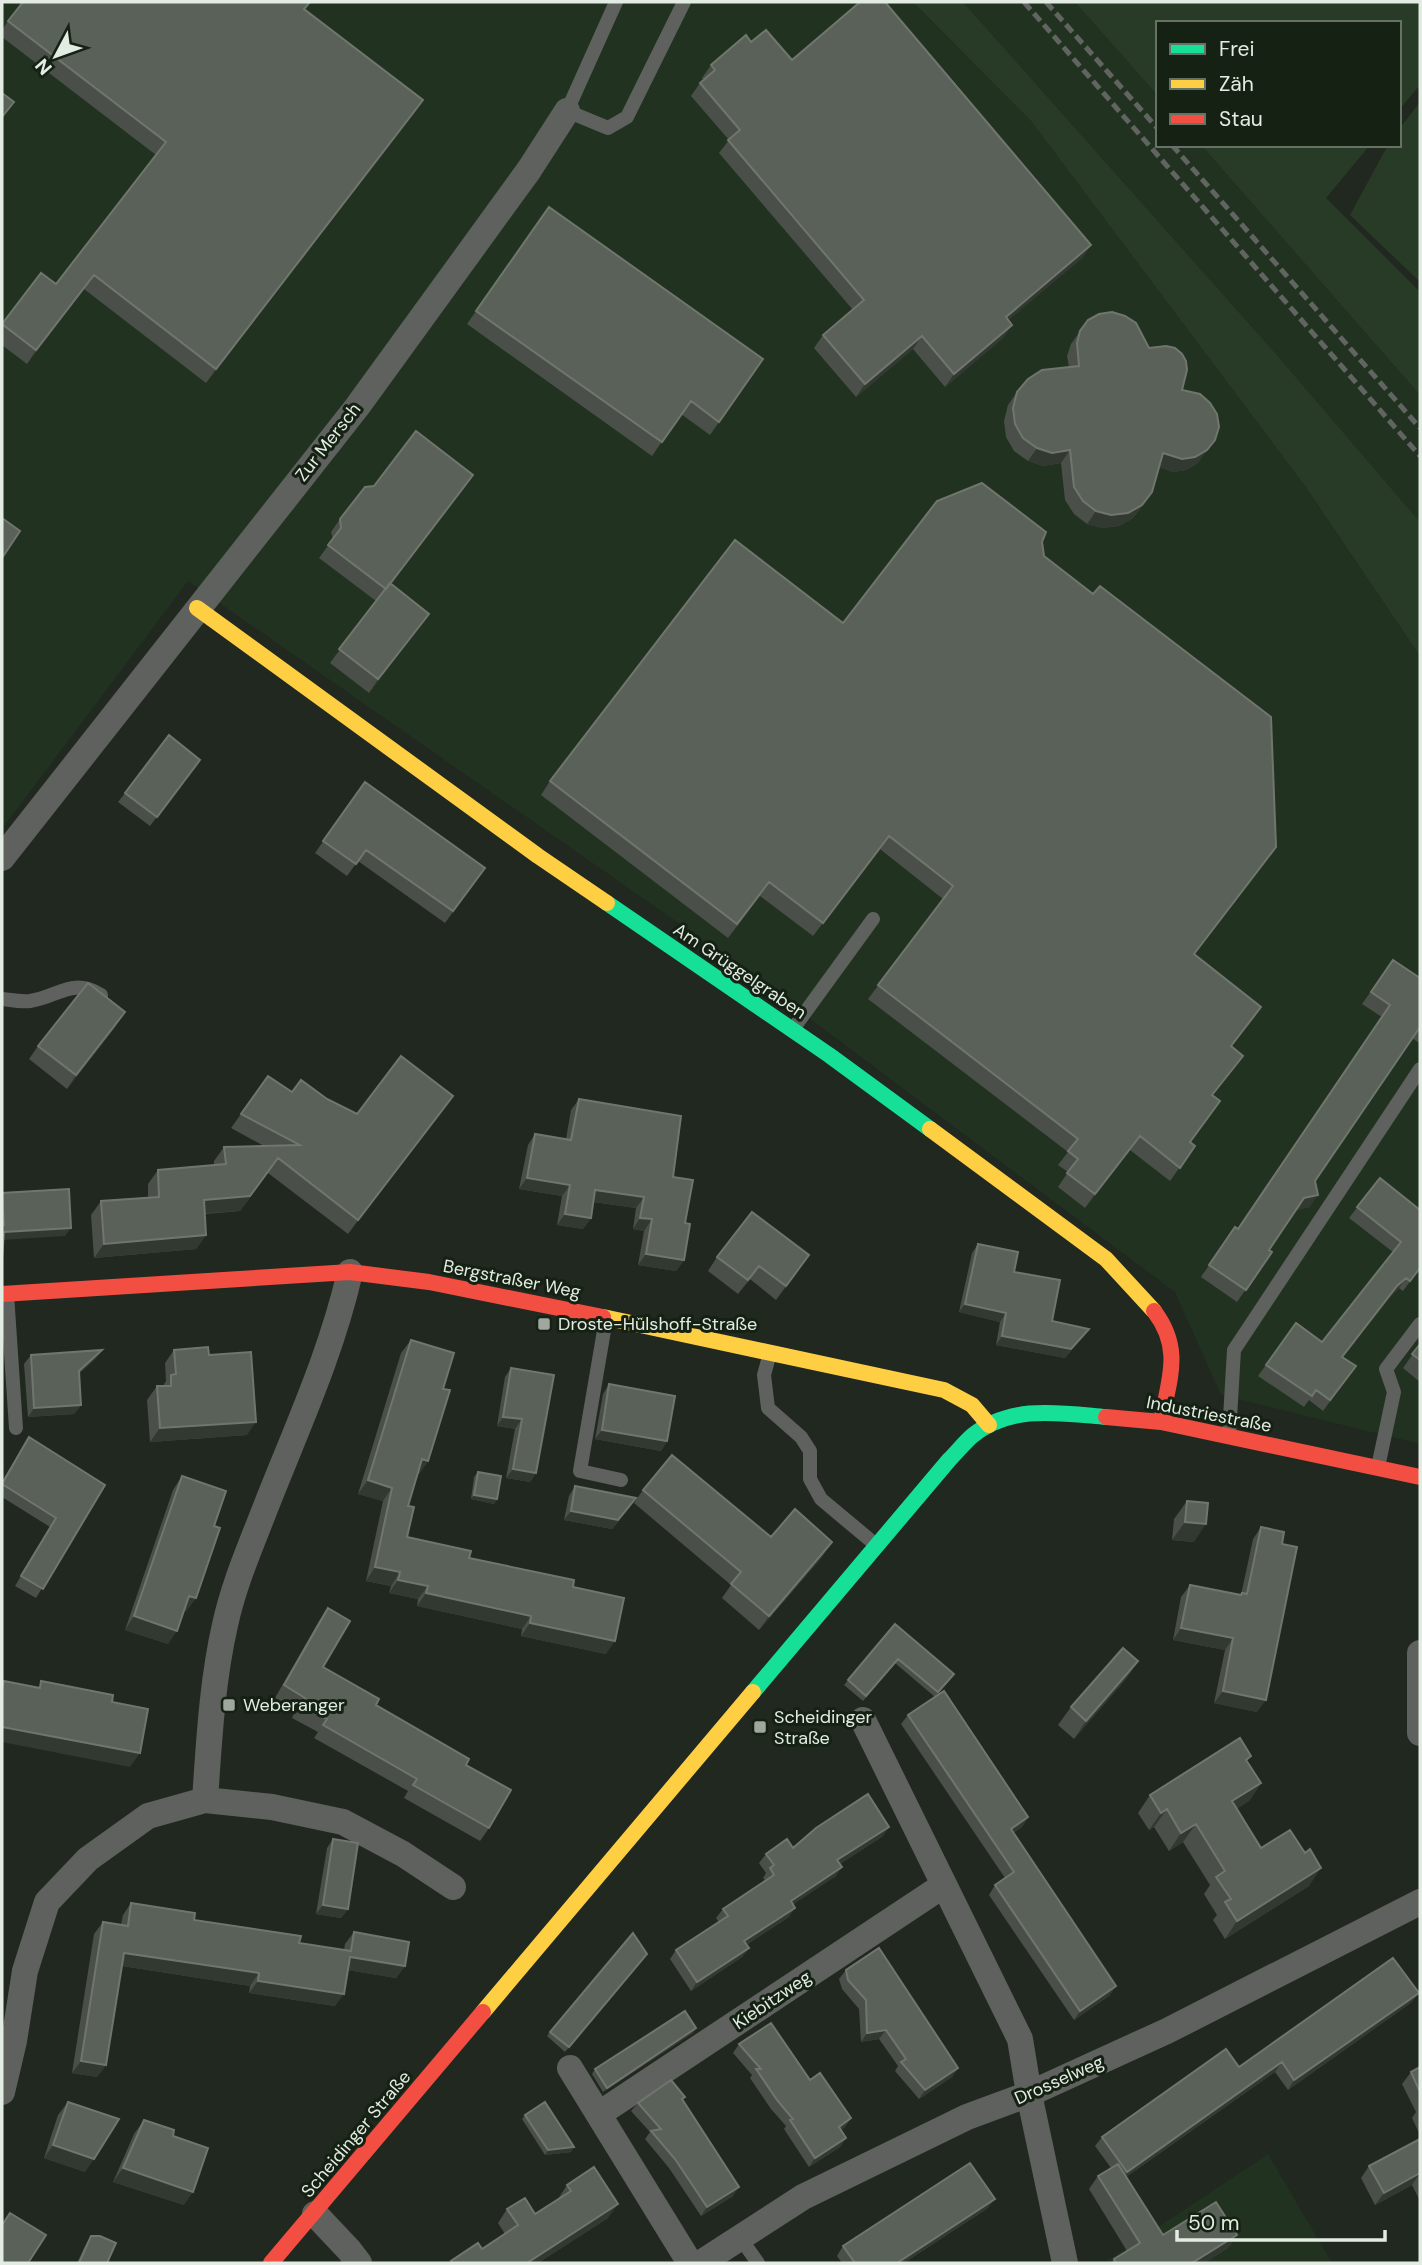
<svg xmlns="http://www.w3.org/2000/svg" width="1422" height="2265" font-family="'DM Sans',sans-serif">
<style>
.built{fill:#213220}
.green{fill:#283b26}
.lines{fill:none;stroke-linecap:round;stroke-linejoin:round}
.lane{stroke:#5e615d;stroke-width:14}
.street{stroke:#5e615d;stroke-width:26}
.fast{stroke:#16e098;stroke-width:16}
.slow{stroke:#ffcf43;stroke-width:16}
.jam{stroke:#f24e42;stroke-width:16}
.rail{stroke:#616461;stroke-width:5;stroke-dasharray:10 5;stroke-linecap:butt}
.wall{fill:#4a5049}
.shaded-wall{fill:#323931}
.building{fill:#5a6159;stroke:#70766e;stroke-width:2}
.poi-dot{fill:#9fa79e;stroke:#142113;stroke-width:2.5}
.labels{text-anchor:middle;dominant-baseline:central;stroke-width:6;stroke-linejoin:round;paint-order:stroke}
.street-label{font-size:18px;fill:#e3ece2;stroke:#142113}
.poi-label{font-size:18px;fill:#e3ece2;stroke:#142113;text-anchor:start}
</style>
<rect width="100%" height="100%" fill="#212820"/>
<path class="built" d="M2,2h911l118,119 274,365 115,170v788l-199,-49 -46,-103 -442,-331 -545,-380 -186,248z
M963,2h112l83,94v49h43l219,250v127l-144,-168z
M1268,2154l64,109h-228z"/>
<path class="green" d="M913,2h50l313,352 144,168v134l-115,-170 -274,-365z
M1075,2h345v83l-21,25v-87h-241v73z
M1420,102v180l-70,-67 38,-70h11v-16z
M1201,145h169l-44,53 94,94v103z"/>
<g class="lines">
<path class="lane" d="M616,2l-49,109 41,17 19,-11 57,-115
M2,999c9,1 20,3 28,2 29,-4 41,-24 71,-6
M793,1029l80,-110
M7,1294l9,134
M606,1319l-26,152 41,9
M770,1353l-6,22 4,33 33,29 9,14v28l11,20 55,46
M1229,1435l5,-85 186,-281
M1378,1467l16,-75 -8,-23 34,-45
M741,2239l17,24"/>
<path class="street" d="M2,858l355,-451 172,-237 38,-59
M1420,1653v80
M863,1720l157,319 9,55 36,169
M205,1800l67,7 71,15 60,32 50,33
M570,2068l120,195
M2,2092l12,-51 11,-70 22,-69 41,-43 60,-43 57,-16c4,-58 7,-118 20,-175 8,-38 24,-75 38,-111 31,-80 68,-158 87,-242
M599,2114l345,-229
M315,2214l34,36 10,13
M701,2263l102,-66 164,-80 62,-23 138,-63 253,-129"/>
<path class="fast" d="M607,903l222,152 101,74
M753,1692l196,-232c8,-8 15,-17 23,-24 39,-32 88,-23 134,-19"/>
<path class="slow" d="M197,608l341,248 69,47
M930,1129l176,130 48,52
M603,1317l341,73 28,15 17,20
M483,2012l270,-320"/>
<path class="jam" d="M2,1294l348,-22 79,10 174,35
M1154,1311c29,38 15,68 7,111
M1106,1417l55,5 259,55
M271,2263l212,-251"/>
<path class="rail" d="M1024,2l396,454
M1046,2l112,127
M1172,145l248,283"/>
</g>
<path class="wall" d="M311,2l-6,7 118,91 -217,283 -122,-94 -57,75 -25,-19v-20l54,-41 100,-129 -154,-118v-7l6,-9z
M751,42l41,18 299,185 -9,13 -74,62 4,5 -9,13 -58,49 -32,-38 -57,48 -42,-49 9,-13 30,-25 -134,-157 10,-13 -38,-44 9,-13 3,-3 -1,-2 9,-13z
M549,207l214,152 -53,76 -29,-21 -29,42 -185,-132z
M1088,320l61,28 33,42 16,73 -12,7 -13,2 -14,-5 -16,38 -10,13 -14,8 -17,2 -15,-4 -13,-10 -9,-14 -4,-37 -18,3 -15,-5 -14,-10 -8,-14 -2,-16 4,-16 9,-13 52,-25 -2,-11 4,-12z
M473,475l-83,109 39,30 -60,79 -39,-30 46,-62 -57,-43 14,-19 -2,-7 9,-13z
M1042,542l2,14 232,291 -82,107 67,53 -30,40 12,9 -30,39 -22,47 4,4 -25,35 -40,-31 -45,58 -27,-21 10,-15 -10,-7 10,-13 -200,-153 75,-100 -63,-50 -67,87 -53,-40 -32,42 -187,-143 9,-14 293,-158z
M200,760l-50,66 -32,-24 7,-9z
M365,782l120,86 -40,55 -87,-62 -11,15 -32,-23z
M1393,960l27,18v63l-1,2 -7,-5 -97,143 -5,26 -15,3 -26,40 3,2 -35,50 -36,-25 34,-50 2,2 145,-212 -20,-13z
M116,1026l-49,63 -38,-30 9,-13z
M268,1076l24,16 35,7 30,15 96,-18 -105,138 -80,-61 -28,38 -35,3 1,21 -10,14 -102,9 -3,-43 10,-14 47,-4v-13l10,-14 56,-5v-4l10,-14 40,-1 -33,-18z
M579,1099l94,78 12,46 -1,37 -8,11 -38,-6 6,-34 -11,-2 3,-21 -43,-6 -2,16 -8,11 -26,-4 5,-29 -43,-7 9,-44 7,-11 31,5 5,-29z
M1380,1178l40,90 -17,23 -4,-3 -9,9 -47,60 13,9 -33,45 -14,-11 -5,7 -46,-31 38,-53 26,19 71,-90 -44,-34z
M978,1244l36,28 38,49 37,8 -24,29 -69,-13 4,-23 -41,-10 13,-59z
M717,1257l82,12 -23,31 -26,-21 -12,15 -30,-23z
M411,1340l32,49 -15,72 -9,13h-2l-9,32 -1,31 62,21 104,29 33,67 -85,-18 1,-7 -105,-23 1,-7 -29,-6 2,-7 -25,-5 17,-80 -25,-7 43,-141z
M1420,1344v38l-17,-14z
M102,1350l-7,9 -16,15 2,31 -7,9 -46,3 -4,-53 7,-9z
M174,1350l35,5 38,80 -97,7 -3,-42 10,-14h6l3,-5 -1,-18z
M511,1368l25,105 -6,9 -24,-4 9,-49 -18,-3 8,-49z
M609,1384l58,57 -6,10 -66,-12 8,-45z
M29,1437l76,48 -69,113 -21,-12 35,-59 -48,-30v-16z
M478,1472l19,27 -3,5 -23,-5 3,-22z
M182,1476l32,50 -18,72 -10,13h-2l-16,33 -43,-14 48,-140z
M575,1486l55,21 -18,22 -48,-9 5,-24z
M643,1490l128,47 52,19 -64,74 -37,-32 9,-13 -97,-82z
M1187,1501l7,41 -22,-2 2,-21z
M1261,1527l-4,185 -43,-9 11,-53 -52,-10 8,-43 9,-12 51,10 12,-56z
M328,1608l-5,59 53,38 90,60 23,63 -9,13 -76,-43 4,-7 -94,-53 4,-6 -26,-14 4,-8 -21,-12 44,-77z
M895,1624l56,54 -15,18 92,121 -6,10 -9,6 103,153 -7,10 -35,24 -85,-125 6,-10 10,-7 -104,-154 7,-9 27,-18 -40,-34 -32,38 -19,-16z
M1138,1661l-12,18 -52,60 -16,-14 13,-18z
M1248,1762l13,21 -12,18 -13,8 25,39 48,38 -84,53 -12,-19 4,-5 -13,-21 6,-9 -27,-43 -14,9 -15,-24 -5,3 -11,-17 12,-18z
M883,1836l-43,28 -4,12 -43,28 -4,13 -43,28 3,3 -7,9 -51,34 -21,-32 6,-9 43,-28 -3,-4 7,-9 43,-28 -3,-3 3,-5 -7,-10 7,-9 27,-6z
M333,1839l15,70 -7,9 -25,-4 11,-66z
M131,1903l63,17 105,23 45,7 1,-6 9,-12 51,34 -9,12 -48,-8 -13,36 -86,-13 1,-7 -128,-20 -16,99 -9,12 -25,-4 22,-139 9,-12 18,3 2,-10z
M644,1958l-79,94 -18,-16 3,-4z
M846,1970l112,98 -6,9 -33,22 -24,-28 3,-5 -19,-27 -18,3 -2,-33 -17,-20 -3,-10z
M1412,2002l-124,88 -13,-18 -149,105 37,58h74l-9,13 -24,15h-93l3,-4 13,-8 -38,-62 9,-13 13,-8 -16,-22 7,-9 137,-70z
M696,2028l-3,5 -90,59 -11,-18 3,-5z
M739,2044l71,36 41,38 -6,9 -4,3 5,8 -6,9 -31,20 -25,-38 2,-3 -15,-17 -21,-31 2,-3 -19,-22z
M1420,2067v68l-8,-17 4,-6 -14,-28 9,-12z
M685,2097l-2,3 50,96 -32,20 -32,-48 -24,-29 5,-7 -19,-21 7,-8z
M68,2102l17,70 -41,-14 14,-43z
M525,2115l49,32 -3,5 -26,3 -23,-36z
M144,2120l29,16 11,69 -71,-23 21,-48z
M1420,2139v62l-8,-16 -37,20 -14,-27 8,-12z
M567,2185l41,33 -70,45h-88l1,-2 31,-12 23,-15 -7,-11 9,-14 28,5 23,-15z
M988,2208l-84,55h-62l-5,-7 6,-10z
M91,2236l16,27h-30l8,-17z"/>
<path class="shaded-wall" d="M423,100l-9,14 -208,269 10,-14z
M1091,245l-9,13 -85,72 9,-13z
M94,275l-10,14 -57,75 9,-14z
M1012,325l-9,13 -58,49 9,-13z
M922,336l-9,13 -57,48 9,-13z
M1215,440l-17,23 -12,7 -13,2 -19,-6 9,-13z
M1037,448l33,2 -9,13 -18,3 -15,-5z
M1152,492l-19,26 -14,8 -17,2 -15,-4 9,-13z
M429,614l-10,13 -50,66 9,-14z
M889,836l-9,13 -67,87 10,-13z
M1276,847l-10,14 -82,106 10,-13z
M125,1012l-9,14 -49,63 9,-14z
M453,1096l-10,15 -95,123 10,-14z
M1140,1136l-10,14 -45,58 10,-14z
M278,1158l-38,53 -47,3 11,-14z
M527,1178l43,7 -8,11 -43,-7z
M595,1190l49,7 -8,11 -48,-7z
M1318,1195l-8,12 -15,4 9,-13z
M565,1214l26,4 -8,11 -26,-4z
M640,1218l12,1 -8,12 -11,-2z
M71,1228l-6,8 -63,4 2,-8z
M206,1235l-10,14 -102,9 10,-14z
M646,1254l38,6 -8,11 -38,-6z
M1406,1278l-7,10 -9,9 -55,70 62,-81z
M965,1304l41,9 -6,9 -41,-10z
M1089,1329l-24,29 -69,-13 6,-9z
M102,1350l-7,9 -23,22 7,-10z
M81,1405l-7,9 -46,3 6,-9z
M503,1417l19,2 -7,10 -18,-3z
M256,1422l-9,13 -97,7 10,-14z
M602,1430l65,11 -6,10 -66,-12z
M422,1459l6,2 -9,13 -6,-2z
M513,1469l23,4 -6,9 -24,-4z
M368,1480l24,8 -9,13 -25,-7z
M474,1495l23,4 -3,5 -23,-5z
M636,1498l-24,31 -48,-9 7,-9z
M1185,1522l21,2 -12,18 -22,-2z
M832,1542l-9,14 -64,74 10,-14z
M375,1567l25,5 -9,14 -25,-5z
M398,1580l30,6 -10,13 -29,-6z
M426,1593l105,23 -9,13 -105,-23z
M189,1596l7,2 -10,13 -6,-2z
M134,1616l43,15 -9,13 -43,-14z
M530,1623l85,18 -9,13 -85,-18z
M1181,1628l52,10 -8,12 -52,-10z
M1138,1661l-12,18 -52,60 12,-18z
M1223,1691l43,9 -9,12 -43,-9z
M2,1727l138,26 -10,14 -128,-25z
M1261,1783l-12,18 -30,18 13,-18z
M1167,1809l-13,18 -5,3 12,-17z
M1028,1817l-6,10 -18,12 7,-10z
M1196,1824l-13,18 -14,9 12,-18z
M889,1827l-6,9 -52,34 6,-10z
M842,1867l-6,9 -51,34 6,-9z
M1321,1868l-12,18 -84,53 12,-18z
M323,1905l25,4 -7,9 -25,-4z
M795,1908l-6,9 -51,33 6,-9z
M749,1948l-7,9 -51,34 6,-9z
M124,1953l135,20 -9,13 -134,-21z
M350,1957l55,9 -9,12 -55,-9z
M258,1981l86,13 -9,12 -86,-13z
M1116,1986l-7,10 -35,24 6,-9z
M1419,1993l-7,9 -124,88 6,-10z
M696,2028l-3,5 -90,59 4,-4z
M886,2030l-7,9 -18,3 6,-9z
M81,2061l25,4 -9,12 -25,-4z
M1282,2062l-7,10 -155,109 7,-9z
M958,2068l-6,9 -33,22 6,-9z
M851,2118l-6,9 -12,9 6,-9z
M846,2138l-6,9 -31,20 6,-9z
M53,2145l41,14 -9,13 -41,-14z
M574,2147l-3,5 -26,3 3,-5z
M123,2168l70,24 -9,13 -71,-23z
M1420,2173l-8,12 -37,20 9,-12z
M739,2187l-6,9 -32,20 6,-9z
M995,2199l-7,9 -84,55h-7z
M618,2204l-10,14 -70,45h-11z
M1237,2235l-9,13 -24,15h-12z"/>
<path class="building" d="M23,2h287l-6,7 119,91 -207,269 -122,-94 -58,75 -34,-26 39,-51 15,11 110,-142 -158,-121z
M860,2h25l206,243 -85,72 6,8 -58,49 -32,-38 -57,48 -42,-49 41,-35 -136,-160 12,-10 -40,-47 15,-13 -4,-5 35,-30 5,7 15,-12 26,30z
M2,93l12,9 -12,15z
M549,207l214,152 -44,63 -28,-21 -29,41 -186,-131z
M1112,312l13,4 11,7 13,25 17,-2 9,2 7,6 4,7 1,9 -5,20 18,4 10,9 7,11 2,13 -4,13 -8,10 -12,7 -13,2 -19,-6 -11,39 -10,13 -14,8 -17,2 -15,-4 -13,-10 -9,-14 -4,-37 -18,3 -15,-5 -14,-10 -8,-14 -2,-16 4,-16 11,-13 14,-9 37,-4 -2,-23 3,-12 8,-11 11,-6z
M416,431l57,44 -87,114 -58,-44 13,-17 -1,-9 25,-32 9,-1z
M982,483l64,49 -4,10 2,14 49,38 7,-8 171,131 5,130 -82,107 67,53 -30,39 12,10 -31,39 8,6 -30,41 5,4 -15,22 -40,-32 -45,58 -28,-21 11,-14 -10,-8 10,-12 -200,-154 75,-99 -64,-50 -66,87 -54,-41 -32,42 -187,-143 185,-241 108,83 94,-122z
M2,518l18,13 -18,27z
M390,583l39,31 -51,65 -39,-30z
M169,735l31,25 -43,57 -32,-24z
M365,782l120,86 -32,43 -87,-61 -10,14 -33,-23z
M1393,960l27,18v49l-105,154 3,14 -14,3 -35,52 3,2 -26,38 -37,-25 26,-38 3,2 152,-224 -19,-13z
M88,983l37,29 -49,63 -38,-29z
M401,1056l52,40 -95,124 -80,-62 -28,38 -46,4 2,35 -102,9 -3,-43 58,-4 -1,-27 68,-6 -2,-17 76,-2 -59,-31 27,-38 24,16 9,-12 26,19 30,15z
M579,1099l102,17 -8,61 20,3 -8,43 5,1 -6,36 -38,-6 6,-35 -12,-1 4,-21 -49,-7 -4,28 -26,-4 5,-29 -43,-7 8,-44 36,6z
M1380,1178l40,32v58l-10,13 -4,-3 -9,8 -55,71 14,9 -26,34 -14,-10 -4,6 -46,-31 30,-42 26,19 79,-100 -44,-35z
M69,1189l2,39 -67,4 -2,26v-41l2,9 -2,-33z
M752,1212l57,43 -23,31 -27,-20 -11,14 -31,-23z
M978,1244l40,8 -4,20 46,8 -8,41 37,8 -18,20 -69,-13 4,-23 -41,-9z
M411,1340l43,13 -11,36 7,1 -22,71 -6,-2 -14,47 6,1 -7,30 64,14 -2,7 105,22 -1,7 51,11 -9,43 -85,-18 1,-7 -105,-23 2,-7 -30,-6 2,-8 -25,-5 17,-79 -24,-8z
M1420,1344v16l-8,-6z
M208,1347l1,8 42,-3 5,70 -96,6 -3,-42h14v-11l5,-1 -2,-24z
M102,1350l-23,21 2,34 -47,3 -3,-53z
M511,1368l43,7 -18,98 -23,-4 9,-50 -19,-2z
M609,1384l66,12 -8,45 -65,-11z
M29,1437l76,48 -62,104 -22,-13 35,-58 -54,-34z
M672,1455l99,82 24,-28 37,33 -63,74 -38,-32 10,-12 -98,-82z
M478,1472l23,4 -4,23 -23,-4z
M182,1476l44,15 -12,35 6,2 -24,70 -7,-2 -12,35 -43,-15z
M575,1486l61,12 -18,22 -47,-9z
M1187,1501l21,2 -2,21 -21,-2z
M1261,1527l23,5 -2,12 15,3 -31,153 -43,-9 10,-53 -52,-10 9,-43 51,10 1,-2 5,1z
M328,1608l22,13 -27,46 56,32 -3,6 93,54 -3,6 45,25 -22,38 -76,-43 4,-6 -94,-54 4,-6 -26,-14 4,-7 -21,-13z
M895,1624l59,50 -16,18 -40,-33 -32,37 -18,-16z
M1123,1648l15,13 -52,60 -15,-14z
M4,1681l36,7 1,-7 72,14 -1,7 36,7 -8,44 -138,-26v-37z
M944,1691l84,126 -17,12 105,157 -36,25 -85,-126 19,-13 -106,-157z
M1240,1738l11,18 -5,4 15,23 -29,18 29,47 29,-18 15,23 5,-4 11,19 -84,53 -12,-19 6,-3 -15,-22 9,-6 -29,-47 -15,9 -14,-24 -6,4 -11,-18z
M868,1794l21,33 -52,33 5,7 -51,34 4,7 -51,33 5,7 -52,34 -21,-32 52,-34 -5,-7 51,-34 -4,-7 4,-3 -8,-11 21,-15 6,9 23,-20z
M333,1839l25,4 -10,66 -25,-4z
M131,1903l64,10 -1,7 107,16 -2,7 52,8 3,-19 55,10 -4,24 -55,-9 -6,37 -86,-13 1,-8 -135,-20 -18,112 -25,-4 22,-139 25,4z
M633,1933l14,21 -78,93 -19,-15z
M879,1948l79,120 -33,22 -24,-28 5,-3 -20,-29 -19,3 -1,-33 -18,-20 -2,-10z
M1393,1958l26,35 -125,87 -12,-18 -155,110 -25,-35 124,-88 13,18z
M685,2011l11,17 -89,60 -12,-19z
M771,2023l39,57 10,-7 31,45 -12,9 7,11 -31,20 -25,-38 3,-1 -16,-19 -21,-31h5l-22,-25z
M1420,2067v25l-9,-20z
M671,2080l14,17 -3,2 57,88 -32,20 -32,-48 -24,-28 10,-2 -23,-26z
M68,2102l51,17 -25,40 -41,-14z
M545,2102l29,45 -26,3 -23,-35z
M144,2120l30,10 -1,6 35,12 -15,44 -70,-24z
M1420,2139v34l-36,20 -15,-27z
M970,2163l25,36 -98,64h-42l-12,-17z
M1118,2164l45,71 53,-33 21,33 -45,28h-76l-2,-4 26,-16 -42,-67z
M594,2167l24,37 -91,59h-74l-2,-2 27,-18 4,6 36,-24 -11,-16 18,-11 10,16 36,-23 -4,-6z
M10,2213l36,22 -18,28h-26v-38z
M91,2236h9l16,7 -9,20h-28z"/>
<g class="poi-dot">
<rect x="537" y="1317" width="14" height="14" rx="3.5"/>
<rect x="222" y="1698" width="14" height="14" rx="3.5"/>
<rect x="753" y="1720" width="14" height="14" rx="3.5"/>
</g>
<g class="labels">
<g class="street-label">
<text transform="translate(328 442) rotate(-52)">Zur Mersch</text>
<text transform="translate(740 971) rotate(34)">Am Grüggelgraben</text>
<text transform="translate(512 1279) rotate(11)">Bergstraßer Weg</text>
<text transform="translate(1209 1414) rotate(11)">Industriestraße</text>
<text transform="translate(772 2000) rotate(-34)">Kiebitzweg</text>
<text transform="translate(1059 2080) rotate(-24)">Drosselweg</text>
<text transform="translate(356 2134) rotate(-50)">Scheidinger Straße</text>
</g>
<g class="poi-label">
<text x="558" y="1324">Droste-Hülshoff-Straße</text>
<text x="243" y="1705">Weberanger</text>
<text x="774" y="1717">Scheidinger<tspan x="774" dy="21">Straße</tspan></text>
</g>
</g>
<rect width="1422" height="2265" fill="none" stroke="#e3ece2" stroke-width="7"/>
<rect x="1156" y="21" width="245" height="126" fill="#142113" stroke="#677266" stroke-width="2"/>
<rect x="1170" y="44" width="35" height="10" fill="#16e098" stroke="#677266" stroke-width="2"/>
<text x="1219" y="56" font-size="21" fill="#e3ece2">Frei</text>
<rect x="1170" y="79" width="35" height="10" fill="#ffcf43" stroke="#677266" stroke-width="2"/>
<text x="1219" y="91" font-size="21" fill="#e3ece2">Zäh</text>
<rect x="1170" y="114" width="35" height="10" fill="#f24e42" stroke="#677266" stroke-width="2"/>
<text x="1219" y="126" font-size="21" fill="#e3ece2">Stau</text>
<g transform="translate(56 56) rotate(229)" stroke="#142113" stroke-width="5" paint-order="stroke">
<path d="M0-5L12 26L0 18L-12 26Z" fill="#e3ece2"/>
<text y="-10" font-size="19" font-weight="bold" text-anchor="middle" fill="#e3ece2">N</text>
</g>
<path d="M1177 2230v10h208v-10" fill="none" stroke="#e3ece2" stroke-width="3.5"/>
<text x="1188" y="2230" font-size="21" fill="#e3ece2" stroke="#142113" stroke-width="5" paint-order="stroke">50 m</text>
</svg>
